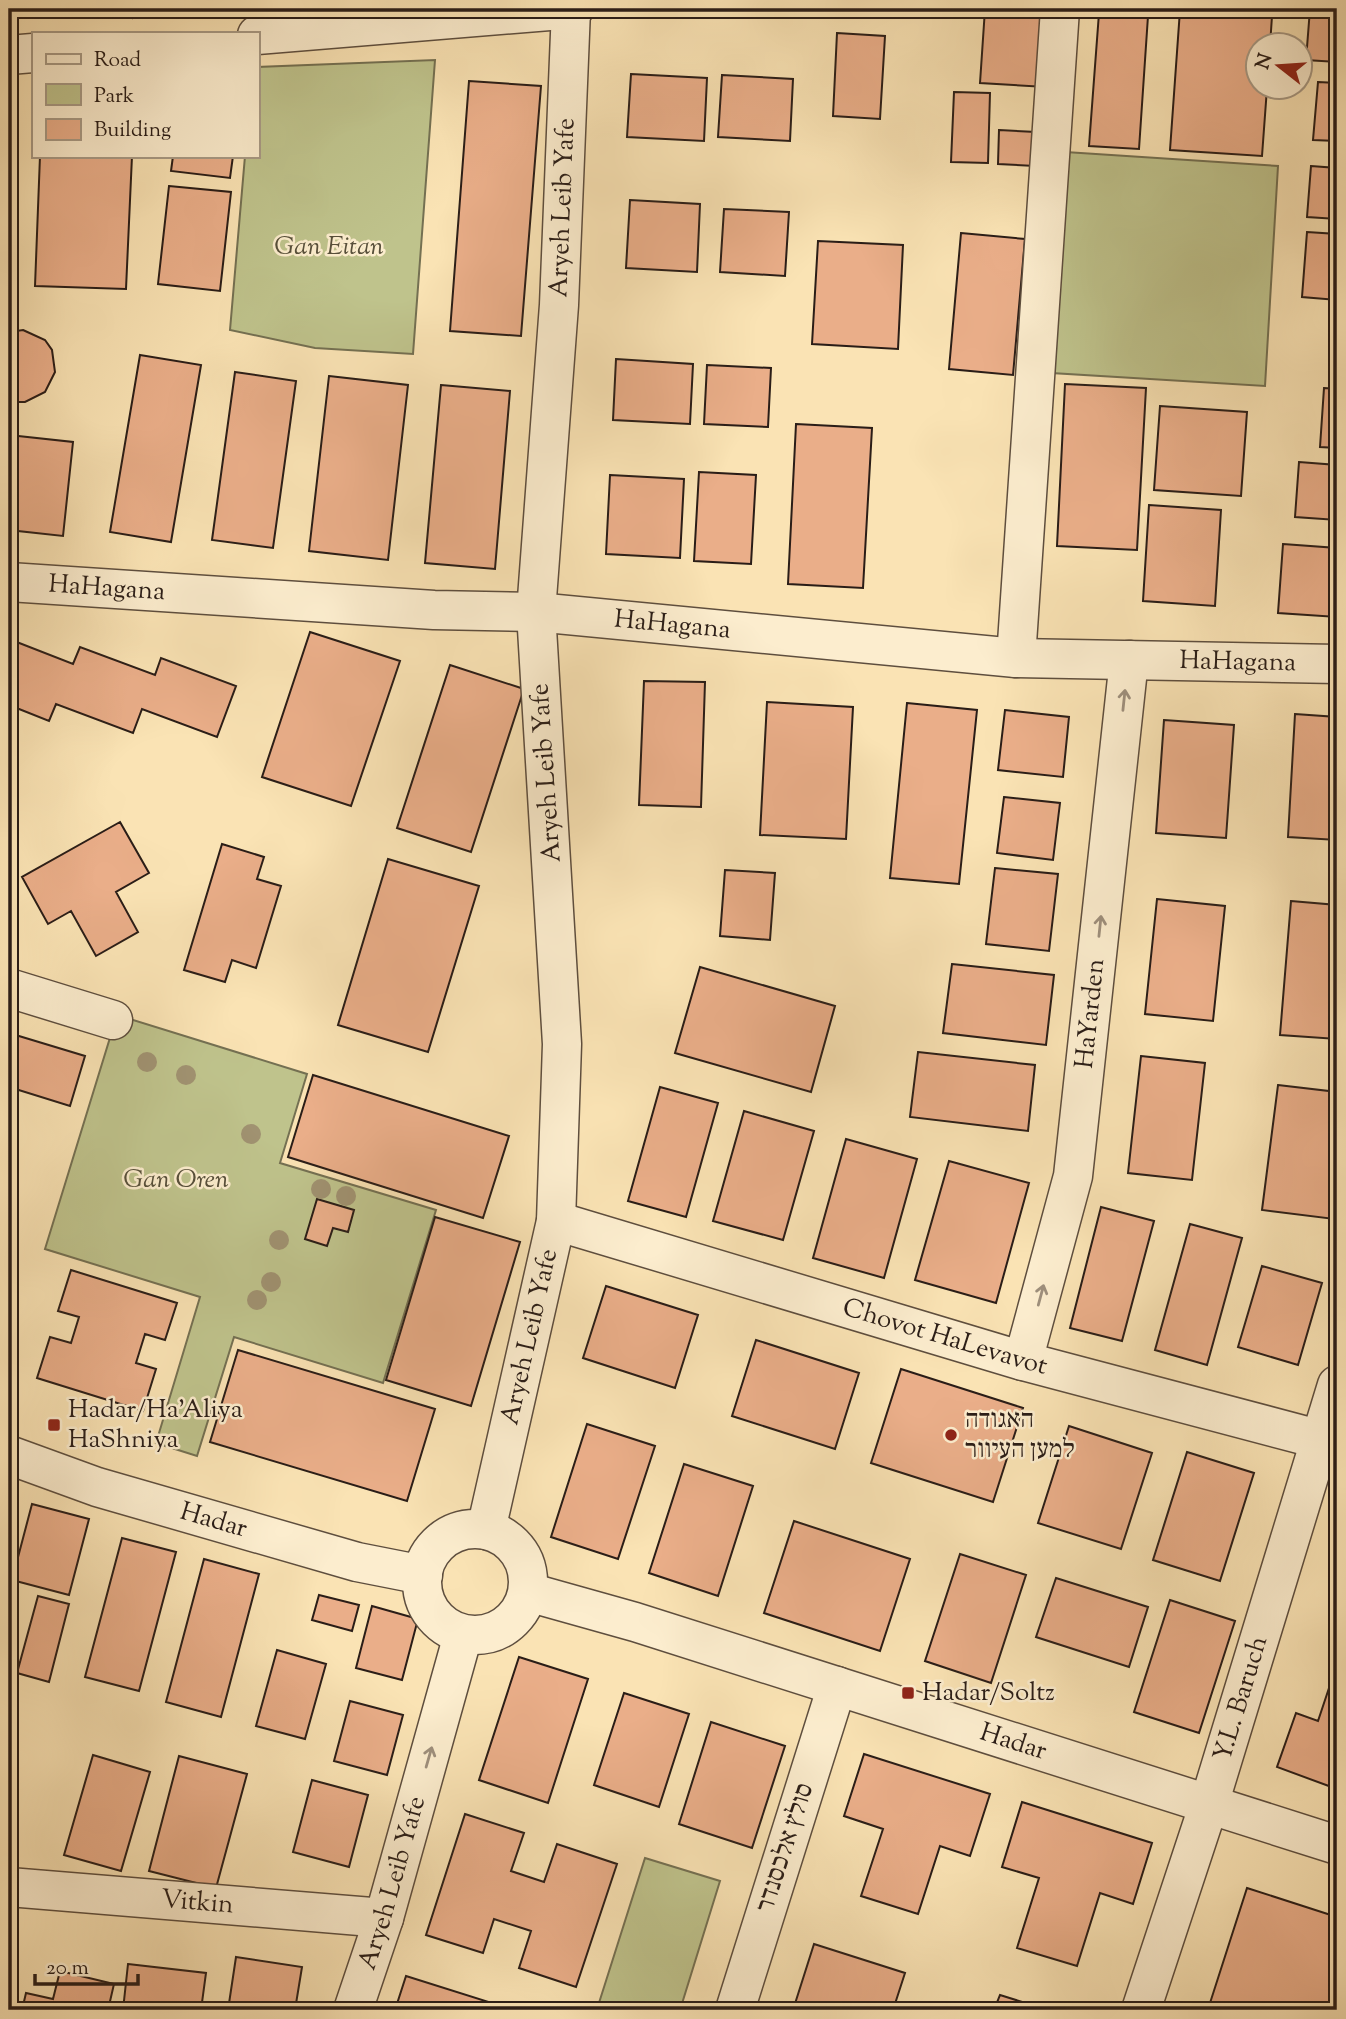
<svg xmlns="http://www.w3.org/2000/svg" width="1346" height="2019" font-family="'Sorts Mill Goudy','Frank Ruhl Libre',serif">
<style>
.green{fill:#bfc38c;stroke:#747052;stroke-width:2}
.building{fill:#eaae89;stroke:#2a1d17;stroke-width:2}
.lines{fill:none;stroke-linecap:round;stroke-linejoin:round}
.minor-casing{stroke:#5e4e3e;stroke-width:41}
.minor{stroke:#fcedce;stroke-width:38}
.tree{fill:#a09271}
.oneway{stroke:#9e8f7c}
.poi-dot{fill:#8f2418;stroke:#fcedce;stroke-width:2.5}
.labels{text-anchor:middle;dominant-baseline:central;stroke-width:5;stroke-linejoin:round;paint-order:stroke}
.street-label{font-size:26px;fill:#2a1d17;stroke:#fcedce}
.park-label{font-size:26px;font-style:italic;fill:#574f3a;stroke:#fcedce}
.poi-label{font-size:26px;fill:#2a1d17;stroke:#fcedce;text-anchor:start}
</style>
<rect width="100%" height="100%" fill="#fae3b4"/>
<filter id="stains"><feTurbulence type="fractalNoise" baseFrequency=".00286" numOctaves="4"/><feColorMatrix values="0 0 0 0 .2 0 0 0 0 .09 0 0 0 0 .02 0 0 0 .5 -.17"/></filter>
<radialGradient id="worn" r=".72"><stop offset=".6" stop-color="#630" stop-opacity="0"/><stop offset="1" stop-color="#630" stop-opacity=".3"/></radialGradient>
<path class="green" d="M435,60l-22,294 -98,-6 -85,-18 15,-174h12v-89z
M1050,151l228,15 -13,220 -230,-14z
M117,1015l190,59 -27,89 156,47 -53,173 -149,-46 -37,119 -41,-13 44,-146 -155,-48z
M645,1858l75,23 -40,129h-69l-13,-4z"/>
<path class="building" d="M91,9h43l-2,9z
M985,9l66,4 -5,74 -66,-4z
M1310,9h27v53l-31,-2z
M1180,10l92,6 -2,30h-12v42h9l-5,68 -92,-6z
M1099,13l49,3 -9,133 -50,-3z
M837,33l48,3 -5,83 -47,-3z
M631,74l76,4 -3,63 -77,-4z
M722,75l71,4 -3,62 -72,-4z
M469,81l72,5 -20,250 -71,-5z
M1318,82l19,1v58l-24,-1z
M954,92l36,1 -2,70 -37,-1z
M999,130l37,2 -1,34 -37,-2z
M40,156h92l-6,133 -91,-3z
M173,156h60l-3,22 -59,-7z
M1311,166l26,2v51l-30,-2z
M169,186l62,6 -11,99 -62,-7z
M630,200l70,4 -3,68 -71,-4z
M724,209l65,3 -4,64 -65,-4z
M1307,232l30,2v66l-35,-3z
M961,233l64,6 -12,136 -64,-6z
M818,241l85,4 -5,104 -86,-5z
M1334,320h3v49l-7,-1z
M23,330l22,10 7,10 3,22 -10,20 -20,10h-12l-4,-2v-68z
M140,355l61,10 -30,177 -61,-10z
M616,359l77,5 -3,60 -77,-4z
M707,365l64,3 -3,59 -64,-3z
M235,372l61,9 -23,167 -61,-8z
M329,376l79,9 -20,175 -79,-9z
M1065,384l81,4 -9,162 -80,-4z
M441,385l69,6 -15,178 -70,-6z
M1324,388l13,1v59l-17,-1z
M1160,406l87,6 -6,84 -87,-6z
M796,424l76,4 -9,160 -75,-4z
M9,435l64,7 -10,94 -54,-6z
M1299,462l38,3v55l-42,-3z
M699,472l57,3 -5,89 -57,-3z
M610,475l74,4 -4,79 -74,-4z
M1149,505l72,5 -6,96 -72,-5z
M1283,544l54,4v69l-59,-4z
M310,632l90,29 -49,145 -89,-29z
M9,639l64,25 7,-17 75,28 6,-17 75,28 -19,51 -75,-28 -9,24 -77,-29 -7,17 -40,-16z
M450,665l74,24 -53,163 -74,-24z
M644,681l61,1 -4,125 -62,-2z
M767,702l86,5 -7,132 -86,-4z
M907,703l70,7 -18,174 -69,-6z
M1005,710l64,7 -6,60 -65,-7z
M1295,714l42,3v123l-49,-3z
M1164,720l70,5 -8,113 -70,-5z
M1004,797l56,6 -7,57 -56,-7z
M120,822l29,51 -33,19 22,40 -42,24 -25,-45 -23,13 -26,-47z
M222,844l42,13 -7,22 24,7 -25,82 -24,-8 -7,22 -41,-12z
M388,859l91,27 -51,166 -90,-27z
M995,868l63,6 -9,77 -63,-7z
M725,870l50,3 -5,67 -50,-4z
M1157,899l68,7 -12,115 -68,-7z
M1291,901l46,4v134l-57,-4z
M952,964l102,11 -8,70 -103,-12z
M700,967l135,39 -24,86 -136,-39z
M9,1033l76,23 -15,50 -61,-19z
M918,1052l117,13 -7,66 -118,-14z
M1141,1056l64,7 -13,117 -64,-7z
M313,1075l196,61 -26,82 -195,-61z
M1278,1085l59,7v102l-3,25 -72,-9z
M660,1087l58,16 -32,114 -58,-16z
M744,1111l70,20 -31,109 -70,-19z
M846,1139l71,20 -33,119 -71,-20z
M949,1161l80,22 -33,120 -81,-23z
M317,1199l37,11 -6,22 -15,-4 -6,18 -22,-7z
M1101,1207l53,14 -32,120 -52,-13z
M435,1217l85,25 -49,164 -85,-26z
M1190,1224l52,14 -35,127 -52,-15z
M1262,1266l60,17 -24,82 -60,-18z
M71,1270l106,33 -12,37 -20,-6 -9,29 20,6 -13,42 -106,-33 13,-41 21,6 8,-26 -21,-6z
M606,1286l92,29 -23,73 -92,-30z
M756,1340l103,33 -24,76 -103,-33z
M238,1350l197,59 -28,92 -197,-59z
M901,1369l122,39 -30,94 -122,-39z
M587,1424l68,22 -37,113 -67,-22z
M1069,1426l83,27 -31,96 -83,-26z
M1187,1452l67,21 -34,108 -67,-21z
M684,1464l69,22 -35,110 -69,-23z
M32,1504l57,15 -20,76 -57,-15z
M794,1521l116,38 -30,92 -116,-38z
M122,1538l54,14 -37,139 -54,-14z
M960,1554l66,21 -35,108 -66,-22z
M204,1559l55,15 -38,143 -55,-15z
M1056,1578l92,29 -19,60 -93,-30z
M319,1595l40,10 -7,26 -40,-11z
M38,1596l31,8 -20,78 -32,-9z
M1170,1600l65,21 -36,112 -65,-21z
M372,1606l46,13 -16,61 -46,-12z
M277,1650l49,14 -21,75 -49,-13z
M519,1657l69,22 -40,124 -69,-23z
M1337,1664v125l-60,-22 19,-54 22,8z
M624,1693l65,21 -30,93 -65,-22z
M350,1701l53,14 -16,60 -53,-14z
M711,1722l74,24 -33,102 -73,-24z
M864,1754l126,40 -20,62 -30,-10 -22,68 -57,-18 22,-67 -39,-13z
M93,1755l57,17 -29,99 -57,-16z
M179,1756l68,18 -31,114 -67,-17z
M312,1780l56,15 -19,72 -56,-15z
M1022,1802l130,41 -19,61 -33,-11 -23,73 -60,-18 22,-70 -37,-11z
M465,1814l59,19 -13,38 33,11 13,-38 60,20 -41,123 -57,-19 12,-37 -37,-12 -11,34 -57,-18z
M1247,1888l90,29v93h-106l-21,-7z
M814,1944l91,29 -12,37h-100z
M236,1957l66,10 -7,43h-67z
M128,1964l78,9 -5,37h-78z
M60,1971l54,13 -6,26h-86l4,-17 27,6z
M406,1976l108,34h-119z
M1000,1995l48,15h-54z"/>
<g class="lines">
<g class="minor-casing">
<g id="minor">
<path d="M257,35l317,-26"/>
<path d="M9,55l24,-2"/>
<path id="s1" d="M9,582l425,28 102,2 480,46 321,6"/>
<path d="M1016,658l44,-649"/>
<path d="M9,988l104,32"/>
<path id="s2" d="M556,1221l467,140 314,83"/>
<path id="s3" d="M1023,1361l50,-185 56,-516"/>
<path id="s4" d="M9,1455l88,32 260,75 66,13"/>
<circle cx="475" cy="1582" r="53"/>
<path id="s5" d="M486,1530l70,-309 6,-177 -26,-432 23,-307 12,-296"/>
<path id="s6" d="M528,1592l107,30 702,223"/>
<path id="s7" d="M9,1887l375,31"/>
<path id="s8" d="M353,2010l31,-92 79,-283"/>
<path d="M735,2010l102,-324"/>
<path id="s9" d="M1141,2010l68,-206 128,-419"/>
</g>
</g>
<use href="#minor" class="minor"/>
</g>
<g class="tree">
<circle cx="147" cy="1062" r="10"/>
<circle cx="186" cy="1075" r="10"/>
<circle cx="251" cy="1134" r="10"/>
<circle cx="321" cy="1189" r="10"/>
<circle cx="346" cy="1196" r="10"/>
<circle cx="279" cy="1240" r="10"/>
<circle cx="271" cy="1282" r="10"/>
<circle cx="257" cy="1300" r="10"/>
</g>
<defs><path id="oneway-shaft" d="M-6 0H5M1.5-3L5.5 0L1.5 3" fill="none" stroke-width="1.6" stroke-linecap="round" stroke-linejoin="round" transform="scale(1.75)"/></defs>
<g class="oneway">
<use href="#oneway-shaft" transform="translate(1124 700) rotate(-84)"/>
<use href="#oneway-shaft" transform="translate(1100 926) rotate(-84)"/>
<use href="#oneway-shaft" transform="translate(1041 1295) rotate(-75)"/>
<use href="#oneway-shaft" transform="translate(429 1757) rotate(-74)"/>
</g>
<g class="poi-dot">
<rect x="47" y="1418" width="14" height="14" rx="3.5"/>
<circle cx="951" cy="1435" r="7"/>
<rect x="901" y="1686" width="14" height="14" rx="3.5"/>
</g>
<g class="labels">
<g class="street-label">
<text stroke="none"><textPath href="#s5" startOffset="1332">Aryeh Leib Yafe</textPath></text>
<text stroke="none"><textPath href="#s1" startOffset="98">HaHagana</textPath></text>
<text stroke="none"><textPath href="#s1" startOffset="665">HaHagana</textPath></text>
<text stroke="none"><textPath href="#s1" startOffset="1232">HaHagana</textPath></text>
<text transform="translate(547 773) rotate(-94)">Aryeh Leib Yafe</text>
<text stroke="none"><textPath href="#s3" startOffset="355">HaYarden</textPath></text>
<text stroke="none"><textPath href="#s5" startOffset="198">Aryeh Leib Yafe</textPath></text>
<text stroke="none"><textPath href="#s2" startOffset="406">Chovot HaLevavot</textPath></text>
<text stroke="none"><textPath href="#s4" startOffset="215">Hadar</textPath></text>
<text stroke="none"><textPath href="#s9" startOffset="327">Y.L. Baruch</textPath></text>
<text stroke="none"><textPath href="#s6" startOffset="508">Hadar</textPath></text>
<text transform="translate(786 1848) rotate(-72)">סולץ אלכסנדר</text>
<text stroke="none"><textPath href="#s8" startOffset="133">Aryeh Leib Yafe</textPath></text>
<text stroke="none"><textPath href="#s7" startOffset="189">Vitkin</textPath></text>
</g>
<g class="park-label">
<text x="329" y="247">Gan Eitan</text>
<text x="176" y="1180">Gan Oren</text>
</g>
<g class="poi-label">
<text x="68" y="1410">Hadar/Ha'Aliya<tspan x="68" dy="30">HaShniya</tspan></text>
<text x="965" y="1420">האגודה<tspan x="965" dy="30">למען העיוור</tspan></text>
<text x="922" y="1693">Hadar/Soltz</text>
</g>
</g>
<rect width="1346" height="2019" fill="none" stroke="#fae3b4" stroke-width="35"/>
<rect x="10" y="10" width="1325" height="1998" fill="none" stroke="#2a1d17" stroke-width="3.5"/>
<rect x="18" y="18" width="1311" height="1984" fill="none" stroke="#2a1d17" stroke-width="2"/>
<rect x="32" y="32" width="228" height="126" fill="#fcedce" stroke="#a89a85" stroke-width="2"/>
<rect x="46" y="54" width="35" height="10" fill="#fcedce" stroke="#a89a85" stroke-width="2"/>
<text x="94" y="66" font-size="21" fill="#2a1d17">Road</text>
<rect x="46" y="84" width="35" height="21" fill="#bfc38c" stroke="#a89a85" stroke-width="2"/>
<text x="94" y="102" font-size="21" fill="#2a1d17">Park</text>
<rect x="46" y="119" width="35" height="21" fill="#eaae89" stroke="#a89a85" stroke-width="2"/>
<text x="94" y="136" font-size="21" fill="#2a1d17">Building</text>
<g transform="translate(1279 66) rotate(287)"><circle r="33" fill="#fcedce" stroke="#a89a85" stroke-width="2"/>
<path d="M0-5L12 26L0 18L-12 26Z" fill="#8f2418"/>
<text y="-10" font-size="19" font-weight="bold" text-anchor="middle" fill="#2a1d17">N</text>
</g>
<path d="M35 1974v10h103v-10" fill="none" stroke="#2a1d17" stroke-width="3.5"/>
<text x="46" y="1974" font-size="21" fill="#2a1d17" stroke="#fcedce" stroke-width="5" paint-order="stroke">20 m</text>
<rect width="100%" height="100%" filter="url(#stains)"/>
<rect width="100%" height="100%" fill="url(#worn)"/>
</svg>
